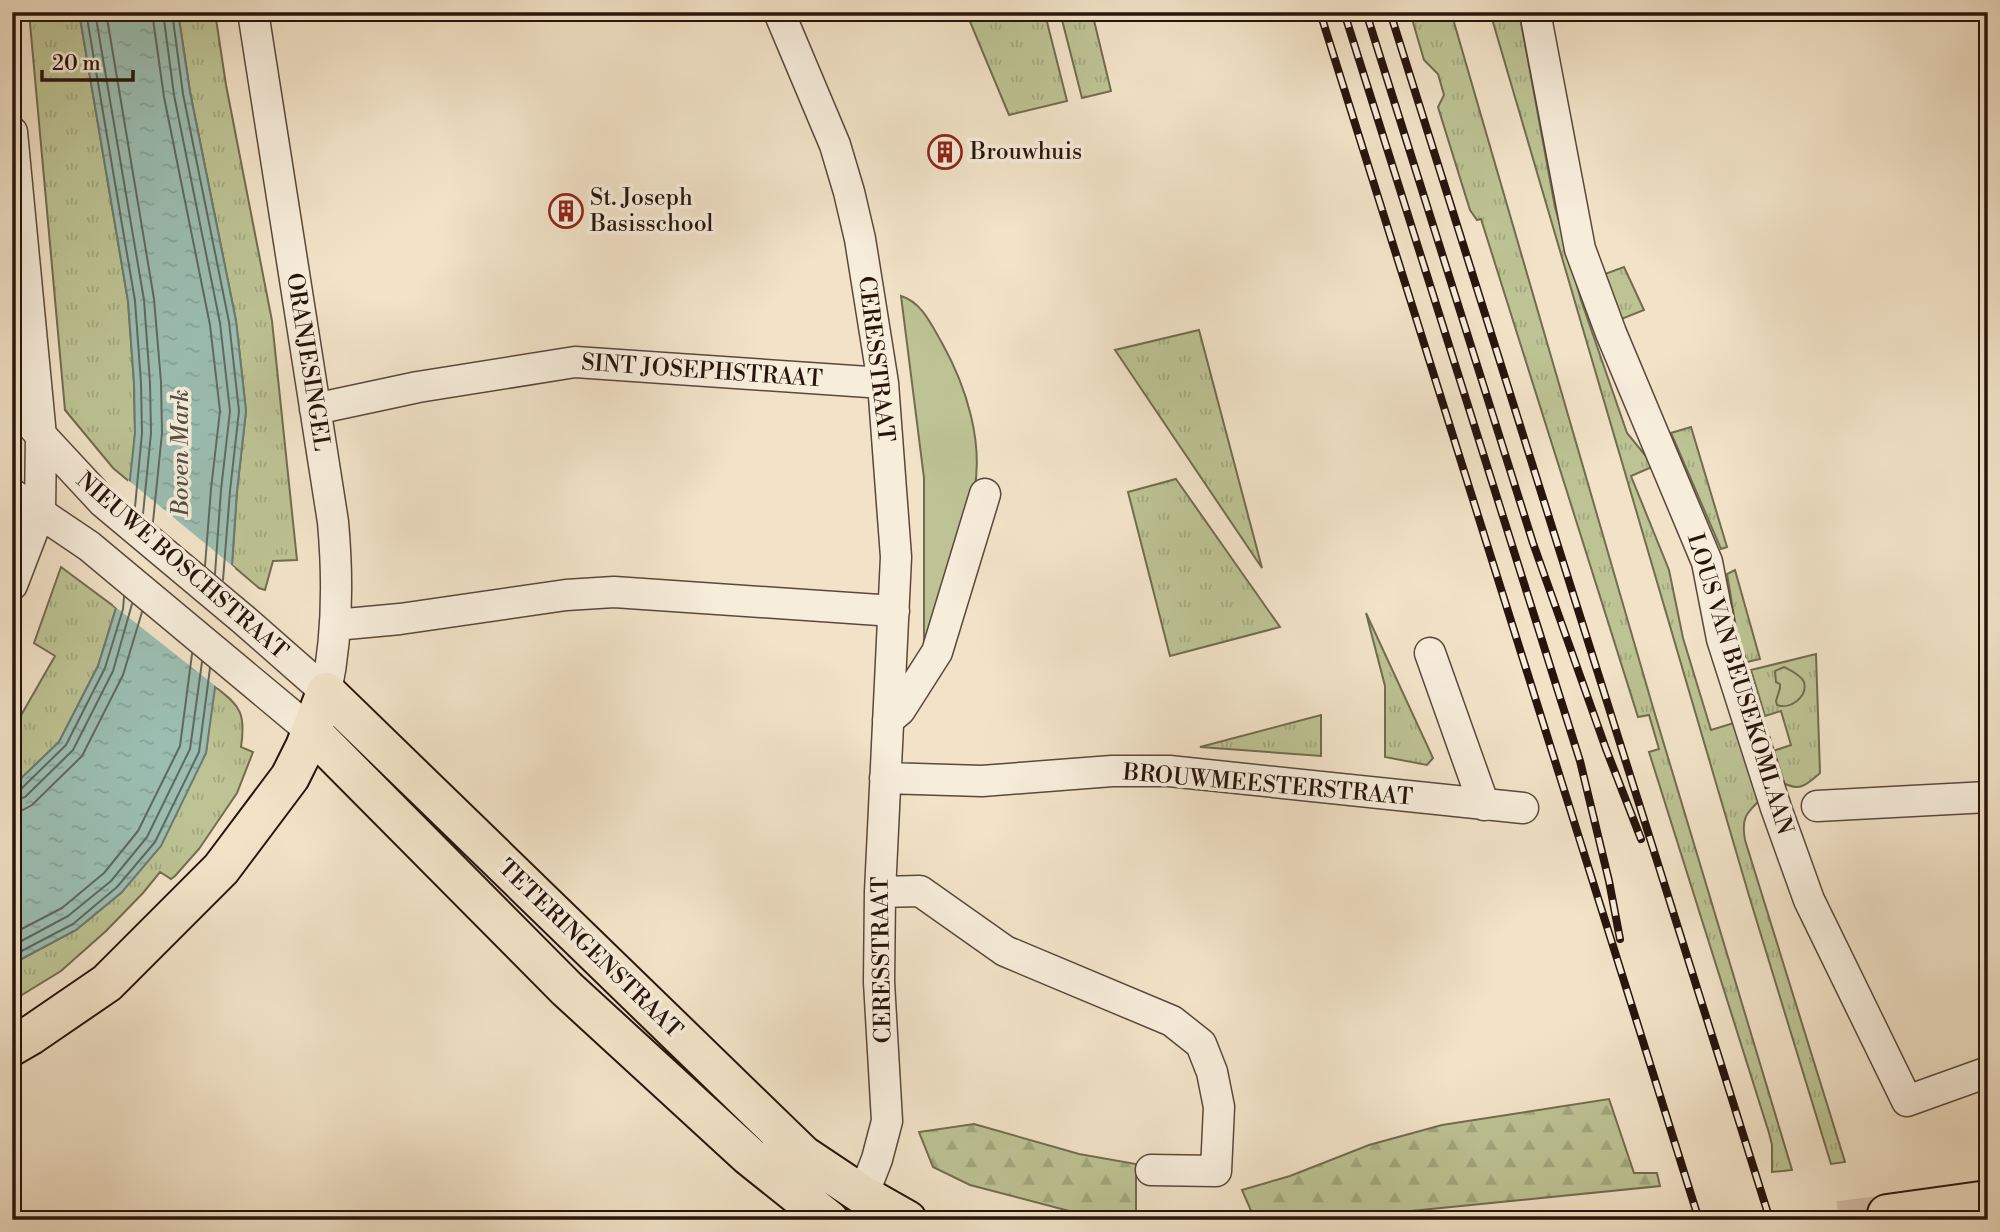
<svg xmlns="http://www.w3.org/2000/svg" width="2000" height="1232" font-family="'Libre Bodoni',serif">
<style>
.grass{fill:url(#grass-tufts);stroke:#726c50;stroke-width:2}
.forest{fill:url(#forest-firs);stroke:#726c50;stroke-width:2}
.green{fill:#bdc394;stroke:#726c50;stroke-width:2}
.water{fill:url(#water-ripples);stroke:#6d7a70;stroke-width:2}
.pier{fill:#f2e3c8}
.lines{fill:none;stroke-linecap:round;stroke-linejoin:round}
.shore{stroke:#61695f;stroke-width:2}
.major-tunnel{stroke:#d4c4ac;stroke-width:38;stroke-dasharray:38 19;stroke-linecap:butt}
.minor-casing{stroke:#5a483b;stroke-width:33}
.major-casing{stroke:#27140c;stroke-width:42}
.minor{stroke:#f7eddb;stroke-width:30}
.major{stroke:#f2e3c8;stroke-width:38}
.rail-casing{stroke:#27140c;stroke-width:8}
.rail{stroke:#f7eddb;stroke-width:5;stroke-dasharray:16;stroke-linecap:butt}
.labels{text-anchor:middle;dominant-baseline:central;stroke-width:7;stroke-linejoin:round;paint-order:stroke}
.poi-label{font-size:23px;fill:#27140c;stroke:#f7eddb;text-anchor:start}
.street-label{font-size:23px;fill:#27140c;stroke:#f7eddb}
.water-label{font-size:24px;font-style:italic;fill:#505046;stroke:#f7eddb}
</style>
<defs>
<pattern id="grass-tufts" width="24" height="20" patternUnits="userSpaceOnUse" patternTransform="scale(1.75)"><rect width="24" height="20" fill="#bdc394"/><path d="M3 7l-1-3M5 7V3M7 7l1-3M15 17l-1-3M17 17v-4M19 17l1-3" fill="none" stroke="#a2a77e"/></pattern>
<pattern id="forest-firs" width="22" height="20" patternUnits="userSpaceOnUse" patternTransform="scale(1.75)"><rect width="22" height="20" fill="#bdc394"/><path d="M5 1l3.5 6h-7zM16 11l3.5 6h-7z" fill="#a2a77e"/></pattern>
<pattern id="water-ripples" width="26" height="14" patternUnits="userSpaceOnUse" patternTransform="scale(1.75)"><rect width="26" height="14" fill="#9bbeb2"/><path d="M2 4q2-2 4 0t4 0M15 11q2-2 4 0t4 0" fill="none" stroke="#86a298"/></pattern>
</defs>
<rect width="100%" height="100%" fill="#f2e3c8"/>
<filter id="stains"><feTurbulence type="fractalNoise" baseFrequency=".00286" numOctaves="4"/><feColorMatrix values="0 0 0 0 .2 0 0 0 0 .09 0 0 0 0 .02 0 0 0 .5 -.17"/></filter>
<radialGradient id="worn" r=".72"><stop offset=".6" stop-color="#630" stop-opacity="0"/><stop offset="1" stop-color="#630" stop-opacity=".3"/></radialGradient>
<path class="grass" d="M29,12h50l49,289 6,82 1,50 -4,50 -18,-15 -48,-58z
M178,12h37l11,73 46,236 25,239 -24,1 -8,29 -6,-2 -27,-23 5,-74 9,-80 -10,-90 -46,-229z
M966,12h47l3,9 29,-7 22,87 -58,14z
M1060,12h32l19,79 -29,7z
M1410,12h41l203,699 138,459 -20,2v-27l-3,-12 -120,-381 10,-3 -10,-34 -11,2 -157,-498 -4,1 -7,-10 -32,-103 6,-12 -6,-21 -14,-14z
M1490,12h29l36,195 26,93 46,133 27,33 -23,10 38,94 14,68 28,92 26,-8 25,76c-16,15 -21,20 -17,42l100,322 -14,2 -81,-265z
M1624,267l20,43 -25,10 -17,-45z
M1199,330l63,238 -147,-218z
M1691,427l36,120 -6,2 -50,-116z
M1176,479l104,148 -110,29 -42,-164z
M61,567l55,41 -18,58 -39,76 -47,45v-56l43,-75 -21,-13z
M1735,570l25,89 -13,3 -10,-28 -10,-60z
M1366,613l67,145 -6,7 -42,-8v-71z
M1816,654l4,119c-16,14 -21,19 -41,8l-6,-30 18,-6 -10,-34 -16,5 -14,-46z
M214,686c27,20 32,28 27,61l12,5 -16,41 -38,56 -24,27 -4,3 -11,-7 -17,21 -37,38 -45,40 -49,30v-37l64,-34 46,-38 84,-139z
M1321,715v41l-121,-9z"/>
<path class="forest" d="M1609,1099l25,74h23l3,13 -339,34h-66l-13,-30 48,-14 79,-31 73,-20z
M974,1124l105,30 57,10v52l-63,-4 -103,-27 -37,-18 -14,-35z"/>
<path class="green" d="M901,296c21,6 31,30 41,47 24,43 42,99 32,149 -3,17 -11,34 -16,51 -11,36 -23,71 -34,107v-172z
M1784,667c6,3 17,8 20,15 4,15 -14,28 -27,23l-1,-4 4,-13v-4l-4,-2 -1,-11z"/>
<path class="water" d="M79,12h99l12,80 46,229 10,90 -9,80 -5,74 -26,188 -45,93 -39,46 -46,38 -64,34v-177l47,-45 39,-76 18,-58 19,-175 -1,-50 -6,-82z"/>
<path class="pier" d="M128,480l107,88 -17,120 -105,-83z"/>
<g class="lines">
<path class="shore" d="M86,12l49,289 6,82 1,50 -7,74
M95,12l49,288 6,83 1,50 -8,81
M106,12l48,287 7,83 1,51 -9,89
M152,12l12,85 46,228 10,86 -9,78 -6,77
M163,12l11,83 46,228 10,88 -9,79 -6,84
M172,12l11,82 46,228 10,89 -9,80 -7,89
M12,792l8,-2 46,-45 39,-77 18,-59 1,-12
M12,801l13,-4 48,-47 40,-79 19,-67
M12,811l11,-1 9,-5 50,-49 41,-81 19,-63
M12,934l50,-26 42,-35 34,-42 42,-85 12,-92
M12,946l56,-30 43,-35 36,-44 43,-88 12,-87
M12,956l61,-32 44,-37 38,-45 44,-90 11,-84"/>
<path class="major-tunnel" d="M1839,1220l48,-6"/>
<g class="minor-casing">
<path id="minor" d="M779,12l56,133 14,47 11,47 23,144 13,174 -16,335 -1,90 8,139 -10,38 -14,36
M1535,12l45,237 31,84 96,229 15,77 54,169 33,92 98,201 81,-29
M12,132l29,304 -1,76 -28,73
M12,404l91,98 141,118 82,72c12,-56 12,-114 7,-170l-80,-510
M315,409l103,-22 157,-25 308,21
M12,494l77,52 223,186
M335,625l65,-6 166,-24 48,-3 280,19
M1430,653l54,152
M888,720l12,-10 37,-58 48,-158
M885,778l97,3 130,-10h57l354,37
M1817,806l171,-9
M880,892l40,-1 85,60 167,70 29,23 11,28 7,35 -3,64 -65,-1"/>
</g>
<g class="major-casing">
<path id="major" d="M312,732l255,257 182,167 80,64
M12,1046l19,-11 76,-52 114,-114 69,-92 15,-30 21,-55 477,463 60,40 44,25
M1887,1214l101,-14"/>
</g>
<use href="#minor" class="minor"/>
<use href="#major" class="major"/>
<g class="rail-casing">
<path id="rail" d="M1320,12l379,1208
M1344,12l236,749 29,120 11,58
M1366,12l167,531 73,206 35,90
M1390,12l380,1208"/>
</g>
<use href="#rail" class="rail"/>
</g>
<defs>
<g id="building-ring" transform="scale(1.75)"><circle r="9.5" fill="#f7eddb" stroke="#8f2418" stroke-width="1.5"/><path d="M-4-6H4V6H1V3H-1V6H-4ZM-2.5-4.3h1.7v1.8h-1.7ZM.8-4.3h1.7v1.8H.8ZM-2.5-1h1.7V.8h-1.7ZM.8-1h1.7V.8H.8Z" fill="#8f2418"/></g>
</defs>
<g fill-rule="evenodd">
<use href="#building-ring" x="945" y="152"/>
<use href="#building-ring" x="566" y="211"/>
</g>
<g class="labels">
<g class="poi-label">
<text x="970" y="152">Brouwhuis</text>
<text x="590" y="198">St. Joseph<tspan x="590" dy="26">Basisschool</tspan></text>
</g>
<g class="street-label">
<text transform="translate(876 359) rotate(83)">CERESSTRAAT</text>
<text transform="translate(308 362) rotate(81)">ORANJESINGEL</text>
<text transform="translate(702 371) rotate(4)">SINT JOSEPHSTRAAT</text>
<text transform="translate(182 566) rotate(41)">NIEUWE BOSCHSTRAAT</text>
<text transform="translate(1740 684) rotate(73)">LOUS VAN BEUSEKOMLAAN</text>
<text transform="translate(1268 785) rotate(5)">BROUWMEESTERSTRAAT</text>
<text transform="translate(590 949) rotate(44)">TETERINGENSTRAAT</text>
<text transform="translate(882 960) rotate(-91)">CERESSTRAAT</text>
</g>
<g class="water-label">
<text transform="translate(181 453) rotate(-90)">Boven Mark</text>
</g>
</g>
<rect width="2000" height="1232" fill="none" stroke="#f2e3c8" stroke-width="42"/>
<rect x="14" y="14" width="1972" height="1204" fill="none" stroke="#27140c" stroke-width="3.5"/>
<rect x="21" y="21" width="1958" height="1190" fill="none" stroke="#27140c" stroke-width="2"/>
<path d="M42 70v10h91v-10" fill="none" stroke="#27140c" stroke-width="3.5"/>
<text x="52" y="70" font-size="21" fill="#27140c" stroke="#f7eddb" stroke-width="5" paint-order="stroke">20 m</text>
<rect width="100%" height="100%" filter="url(#stains)"/>
<rect width="100%" height="100%" fill="url(#worn)"/>
</svg>
